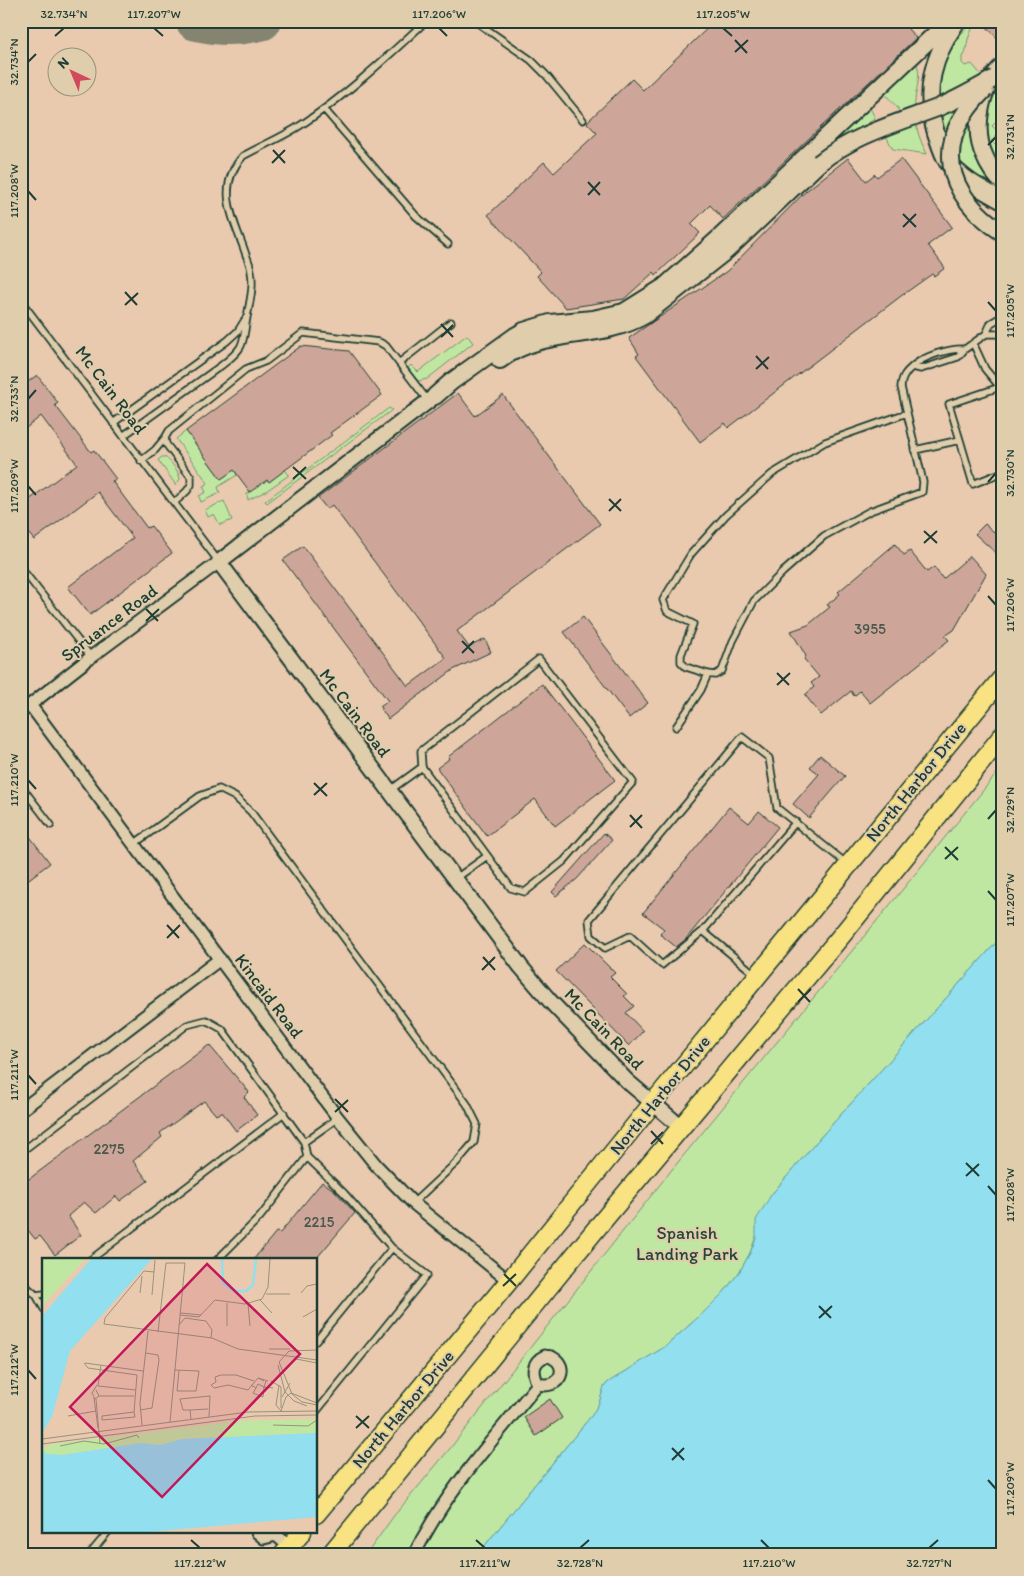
<svg xmlns="http://www.w3.org/2000/svg" width="1024" height="1576" font-family="Itim,sans-serif">
<style>
.green{fill:#c0e7a2;stroke:#70926b}
.water{fill:#91dfef;stroke:#639ea4}
.lines{fill:none;stroke-linecap:round;stroke-linejoin:round}
.taxiway{stroke:#848471;stroke-width:39}
.building{fill:#cda699;stroke:#1f3d34}
.service-casing{stroke:#1f3d34;stroke-width:9}
.minor-casing{stroke:#1f3d34;stroke-width:15}
.tertiary-casing{stroke:#1f3d34;stroke-width:18}
.secondary-casing{stroke:#1f3d34;stroke-width:20}
.primary-casing{stroke:#1f3d34;stroke-width:21}
.service{stroke:#e0cdab;stroke-width:5.5}
.minor{stroke:#e0cdab;stroke-width:11}
.tertiary{stroke:#e0cdab;stroke-width:14}
.secondary{stroke:#e0cdab;stroke-width:16}
.primary{stroke:#f8e281;stroke-width:18}
.secondary-bridge-casing{stroke:#1f3d34;stroke-width:20;stroke-linecap:butt}
.secondary-bridge{stroke:#e0cdab;stroke-width:16}
.ticks{fill:none;stroke:#1f3d34;stroke-width:2}
.labels{text-anchor:middle;dominant-baseline:central;stroke-width:4;stroke-linejoin:round;paint-order:stroke}
.number-label{font-size:15px;fill:#4a574d}
.street-label{font-size:18px;fill:#1f3d34;stroke:#e0cdab}
.park-label{font-size:18px;fill:#27463a;stroke:#e0cdab}
.inset-river{fill:none;stroke:#91dfef;stroke-width:2.5}
.inset-road{fill:none;stroke:#98927d;stroke-width:1}
.view{fill:#c2185b;fill-opacity:0.15;stroke:#c2185b;stroke-width:2.5}
.inset-edge{fill:none;stroke:#1f3d34;stroke-width:2.5}
.neatline{fill:none;stroke:#1f3d34;stroke-width:2}
.ticks-label{font-size:12px;text-anchor:middle;fill:#1f3d34}
</style>
<rect width="100%" height="100%" fill="#e9caae"/>
<filter id="ink" filterUnits="userSpaceOnUse"><feTurbulence type="fractalNoise" baseFrequency=".02" numOctaves="2"/><feDisplacementMap in="SourceGraphic" scale="10" xChannelSelector="R" yChannelSelector="G"/><feConvolveMatrix kernelMatrix="1 2 1 2 8 2 1 2 1" color-interpolation-filters="sRGB"/></filter>
<g filter="url(#ink)">
<path class="green" d="M969,26l3,3 -4,10 -3,15 -3,2v7l3,3 7,-2 10,12c-25,31 -10,79 8,110l-26,-16 -24,-39 -2,-20 1,-38 8,-19 13,-19z
M916,62c6,14 0,24 -1,39 -2,19 3,36 12,53l-34,-5 -8,-15 14,-17 -1,-9 -14,-15z
M1002,82l1,33 -11,11 8,7 -9,8 12,12v21l-7,-7 -12,-29 5,-38z
M869,106l6,12 -42,32 -7,-8z
M467,335l6,8 -46,36 -9,2 -10,-13 3,-3 7,7z
M389,408l3,2 -125,93 -2,-2z
M186,431l35,48 13,-9 3,5 -19,12 2,6 -19,9 -2,-6 7,-4 -3,-6 5,-3 -32,-44z
M162,457h3c6,5 14,14 15,22l-4,6 -18,-25z
M285,470l4,5 -23,16 -18,9 -1,-6 20,-14 2,2z
M224,501l8,19 -12,5 -6,-11 -6,3 -3,-7z
M1003,766v169l-185,205 -47,55 -21,58 -10,18 -16,21 -20,20 -38,34 -59,37 -3,4 -5,16 -7,12 -115,140h-111l27,-38 55,-66 222,-279 224,-272z"/>
<path class="water" d="M1003,935v620h-526l115,-140 7,-12 5,-16 3,-4 59,-37 38,-34 20,-20 16,-21 10,-18 6,-15v-18l15,-25 47,-55z"/>
<g class="lines">
<path class="taxiway" d="M195,21c25,6 42,6 67,0"/>
</g>
<path class="building" d="M715,21h186l15,17 -193,181 -13,-14 -19,19 9,9 -44,42 -2,-3 -30,27 -58,9 -29,-32 4,-4 -53,-57 56,-53 10,11 43,-40 -10,-10 1,-2 44,-42 11,11z
M981,21h22v23z
M848,158l18,23 9,-7 2,3 24,-18 51,68 -24,18 17,23 -11,8 -2,-2 -31,22 -173,132 -3,-5 -25,19 -64,-86 3,-2 -10,-16 98,-67 79,-80z
M301,346l48,5 33,44 -52,38 2,2 -63,47 -2,-2 -17,12 -16,-22 -13,9 -35,-48z
M37,375l21,28 -3,2 36,47 3,-2 22,29 -4,2 35,47 4,-2 21,27 -82,62 -22,-28 65,-49 -35,-46 -64,48 -13,-16v-18l56,-42 -36,-48 -20,16v-45z
M458,393l17,23 28,-21 97,129 -143,107 12,16 16,-8 6,13 -38,18 -65,49 -8,-12 8,-6 -105,-141 20,-14 105,140 38,-28 -114,-153 -5,4 -9,-11z
M985,524l18,16v8l-6,6 -22,-20z
M895,544l9,11 6,-4 17,21 7,-5 9,12 27,-23 16,18 -32,56 -9,6 4,4 -79,63 -10,-12 -6,5 -3,-5 -30,24 -16,-20 9,-8 -3,-4 8,-6 -15,-18 2,-3 -15,-25 17,-6 22,-18 -3,-2 13,-11 -2,-2z
M583,617l65,86 -19,15 -65,-86z
M542,684l73,96 -60,46 -20,-27 -48,37 -50,-68 12,-9 -1,-2z
M820,755l25,21 -36,42 -16,-14 26,-30 -9,-7z
M729,807l20,16 10,-12 19,16 -92,112 -10,8 -16,-13 4,-5 -21,-16z
M21,825l29,38 -29,22z
M604,833l8,7 -35,39 -21,17 -4,-4z
M585,943l30,30 -5,4 17,17 -3,2 10,10 -8,7 17,18 -14,15 -73,-75z
M209,1045l40,47 -5,5 13,18 -21,16 -14,-19 -6,3 -12,-14 -44,32 2,4 -29,24 15,20 -28,20 -4,-5 -20,17 -12,-11 -16,14 13,19 -26,20 -15,-19 -5,3 -14,-18v-36z
M322,1182l12,8 21,23 -40,47h-62l23,-28 4,1z
M550,1399l12,19 -26,18 -12,-19z"/>
<g class="lines">
<g class="service-casing">
<path id="service" d="M475,21l56,39 15,15 37,45
M324,109l92,107 32,28
M21,301l198,261
M1003,316l-12,7 -5,11h13l4,-2
M965,349c-15,-1 -42,7 -53,18l9,2 37,-12 7,-8 21,-15
M399,363l52,-41
M907,413l-82,29 -53,32 -46,41 -35,39 -28,46 4,11 26,13 -12,31v7l5,5 22,7 7,1 7,-4 11,-30 21,-40 29,-29 41,-36 46,-25 52,-19 1,-10 -22,-95c1,-10 4,-14 11,-20
M113,423l114,-82 11,-10 8,-13
M123,436l99,-71c24,-19 20,-20 25,-48 3,-16 7,-31 4,-46 -1,-8 -5,-15 -7,-22 -12,-33 -28,-63 -1,-93 20,-11 40,-19 58,-31 46,-30 85,-67 125,-104
M960,440l-11,-36 51,-17 -15,-18 -12,-26
M915,450l45,-10 13,44 30,-12
M141,461l14,-11 10,-12
M174,503l13,-12 4,-6v-8l-25,-33 -1,-6 4,-7 77,-62 20,-8 37,-28 76,9 7,4 42,55
M21,568l70,89
M539,659l94,123 -69,79 -39,31 -14,-4 -89,-121 -1,-16z
M676,727l25,-37 7,-16
M21,786l30,39
M389,791l33,-24
M134,844l66,-48 19,-7 16,8 16,15 216,292 10,20 -3,18 -17,20 -44,41
M455,879l32,-23
M703,931l93,-109
M756,975l-53,-44 -41,34 -32,-29 -25,12 -14,-12 -2,-16 153,-183 27,21 8,50 70,56
M304,1142l34,-24
M21,1152l166,-127 19,-5 16,9 82,113 3,15 37,36 48,55 35,27 -111,137
M90,1260l194,-147
M217,1260l43,-43 47,-60
M21,1277l7,11 8,7 8,-1
M36,1295l8,14
M316,1341l76,-93
M89,1555l19,-23"/>
</g>
<g class="minor-casing">
<path id="minor" d="M30,705l308,413 38,47 37,38 96,78
M21,712l70,-55 128,-95
M21,1110l199,-151
M545,1356c3,1 6,0 8,2 15,7 9,32 -15,26 -6,-11 -6,-22 7,-28z
M257,1532l7,6 12,-3
M276,1535l23,20
M414,1555c32,-65 80,-116 124,-171"/>
</g>
<g class="tertiary-casing">
<path id="tertiary" d="M435,396l-216,166 302,405 29,34 77,80 54,46"/>
</g>
<g class="secondary-casing">
<path id="secondary" d="M957,21c-24,36 -34,68 -21,112 3,8 6,20 11,28 14,18 36,29 56,40
M1003,66c-23,20 -31,64 -18,91 4,10 10,18 18,26
M500,360c44,-34 99,-18 145,-45l81,-64 93,-88
M435,396l16,-14 64,-46 9,-5 26,-8 43,-4 31,-7 40,-25 53,-47 232,-219"/>
</g>
<g class="primary-casing">
<path id="primary" d="M316,1514l193,-233 144,-178 350,-426
M283,1555l19,-23
M330,1555l266,-326 246,-294 161,-200"/>
</g>
<use href="#service" class="service"/>
<use href="#minor" class="minor"/>
<use href="#tertiary" class="tertiary"/>
<use href="#secondary" class="secondary"/>
<use href="#primary" class="primary"/>
<g class="secondary-bridge-casing">
<path id="secondary-bridge" d="M985,89c-53,52 -42,104 18,144
M819,163c35,-28 76,-39 118,-55 20,-8 39,-19 58,-30"/>
</g>
<use href="#secondary-bridge" class="secondary-bridge"/>
</g>
</g>
<path class="ticks" d="M154,28l9,8M439,28l8,8M723,28l9,8M55,36l9,-8M735,40l12,13M735,52l13,-12M28,62l8,-8M988,145l8,-8M273,150l12,13M272,163l13,-13M588,182l12,13M28,191l8,9M588,195l12,-13M903,214l13,13M903,227l13,-13M125,292l12,13M988,302l8,9M125,305l13,-12M441,324l12,13M441,337l12,-12M756,356l12,13M756,369l13,-12M28,399l8,-9M293,467l13,12M293,479l13,-12M988,482l8,-9M28,486l8,9M609,499l12,12M609,511l12,-12M924,531l13,12M924,543l13,-12M988,596l8,9M146,609l12,12M146,621l13,-12M462,641l12,12M462,653l12,-12M777,673l12,12M777,685l13,-12M28,780l8,9M314,783l13,13M314,795l13,-12M630,815l12,13M988,819l8,-9M630,827l12,-12M945,847l13,13M945,859l13,-12M988,891l8,9M167,925l12,13M167,938l13,-13M483,957l12,13M482,970l13,-13M798,989l12,13M798,1002l13,-13M28,1075l8,9M335,1099l13,13M335,1112l13,-12M651,1131l12,13M651,1144l12,-12M966,1163l13,13M966,1176l13,-12M988,1186l8,9M504,1274l12,12M503,1286l13,-12M819,1306l12,12M819,1318l13,-12M28,1370l8,9M356,1416l13,12M356,1428l13,-12M672,1448l12,12M672,1460l12,-12M988,1480l8,9M191,1540l9,8M476,1540l9,8M761,1540l8,8M580,1548l9,-8M929,1548l9,-8"/>
<g class="labels">
<g class="number-label">
<text x="870" y="629">3955</text>
<text x="109" y="1149">2275</text>
<text x="319" y="1222">2215</text>
</g>
<g class="street-label">
<text transform="translate(111 390) rotate(53)">Mc Cain Road</text>
<text transform="translate(109 623) rotate(-37)">Spruance Road</text>
<text transform="translate(355 713) rotate(53)">Mc Cain Road</text>
<text transform="translate(916 782) rotate(-51)">North Harbor Drive</text>
<text transform="translate(269 996) rotate(53)">Kincaid Road</text>
<text transform="translate(604 1029) rotate(46)">Mc Cain Road</text>
<text transform="translate(660 1095) rotate(-51)">North Harbor Drive</text>
<text transform="translate(403 1409) rotate(-50)">North Harbor Drive</text>
</g>
<g class="park-label">
<text x="687" y="1233">Spanish<tspan x="687" dy="21">Landing Park</tspan></text>
</g>
</g>
<g transform="translate(42 1258)">
<rect width="275" height="275" fill="#e9caae"/>
<path d="M0,1h43l-43,47zM275,161v14l-135,6 -22,6 -19,-2 -79,12 -16,-1 -4,-5 12,-5 183,-23z" fill="#c0e7a2"/>
<path d="M49,1h61l-82,92 -18,66 -10,16v-117zM275,175v84l-169,15h-106v-83l4,5 16,1 79,-12 19,2 22,-6z" fill="#91dfef"/>
<path class="inset-river" d="M180,1l1,24 11,8h12l7,-6 3,-26"/>
<path class="inset-road" d="M112,14l-10,-1 -39,47 -1,6 108,14M98,35l2,-17M259,35l6,-7 10,-2M224,36h24M110,37l3,-35M218,42l12,13M206,46l2,22M139,55l20,2M138,57l19,2 16,-17 30,4 17,-5 6,-12 2,-28M261,59l14,-8M137,67l6,-7 21,3 6,9 -1,8M185,68v-23M116,74l8,-69h19l-15,159M170,80l26,11 79,11M227,91h21M275,92l-28,1 -10,11 13,32 10,8 15,3M254,101l21,4M42,105l4,5 49,7 -3,37 -32,4v4l33,-3 -1,-5M43,105l58,8M59,107l-3,21 38,4M236,107l7,27 9,9 13,5M132,112l25,1 -3,20h-19l2,-20M212,123l-18,-6h-15l-6,2 1,5 -5,3 3,3 14,-3 20,5 10,-12M222,123l-6,-3 10,3M229,123l10,6v21M209,127l5,3 -3,5 10,4 1,-10 9,1M237,127l-3,20 5,6M214,130l2,-4 6,3 2,-6M54,132l3,6 -4,3 -3,-6 5,-8M57,138h35M240,139l8,-14M52,140l4,30M54,141l4,45M98,152l12,-2 7,-48 -1,-5 -12,-2M148,152l18,-1M239,153l5,-14 5,-4 26,10M26,158l28,-5M149,161l-1,-9h-7l-3,-11 30,-3 -1,21M100,167l-2,-22 8,-72M231,167l35,1 9,-6M0,181l206,-27 69,-1M0,186l213,-28 62,-1M18,188l24,-5 20,3 33,-9 2,3"/>
<path class="view" d="M165,6l93,90 -138,143 -92,-90z"/>
<rect width="275" height="275" class="inset-edge"/>
</g>
<rect width="1024" height="1576" fill="none" stroke="#e0cdab" stroke-width="55"/>
<g transform="translate(72 72) rotate(316)"><circle r="24" fill="#e0cdab" stroke="#93937b"/>
<path d="M0-4L9 19L0 12L-9 19Z" fill="#d1495b"/>
<text y="-8" font-size="14" font-weight="bold" text-anchor="middle" fill="#1f3d34">N</text>
</g>
<rect x="28" y="28" width="968" height="1520" class="neatline"/>
<g class="ticks-label">
<text x="64" y="18">32.734°N</text>
<text x="154" y="18">117.207°W</text>
<text x="439" y="18">117.206°W</text>
<text x="723" y="18">117.205°W</text>
<text transform="translate(14 62) rotate(-90)" y="4">32.734°N</text>
<text transform="translate(1010 137) rotate(-90)" y="4">32.731°N</text>
<text transform="translate(14 191) rotate(-90)" y="4">117.208°W</text>
<text transform="translate(1010 311) rotate(-90)" y="4">117.205°W</text>
<text transform="translate(14 399) rotate(-90)" y="4">32.733°N</text>
<text transform="translate(1010 473) rotate(-90)" y="4">32.730°N</text>
<text transform="translate(14 486) rotate(-90)" y="4">117.209°W</text>
<text transform="translate(1010 605) rotate(-90)" y="4">117.206°W</text>
<text transform="translate(14 780) rotate(-90)" y="4">117.210°W</text>
<text transform="translate(1010 810) rotate(-90)" y="4">32.729°N</text>
<text transform="translate(1010 900) rotate(-90)" y="4">117.207°W</text>
<text transform="translate(14 1075) rotate(-90)" y="4">117.211°W</text>
<text transform="translate(1010 1195) rotate(-90)" y="4">117.208°W</text>
<text transform="translate(14 1370) rotate(-90)" y="4">117.212°W</text>
<text transform="translate(1010 1489) rotate(-90)" y="4">117.209°W</text>
<text x="200" y="1567">117.212°W</text>
<text x="485" y="1567">117.211°W</text>
<text x="580" y="1567">32.728°N</text>
<text x="769" y="1567">117.210°W</text>
<text x="929" y="1567">32.727°N</text>
</g>
</svg>
